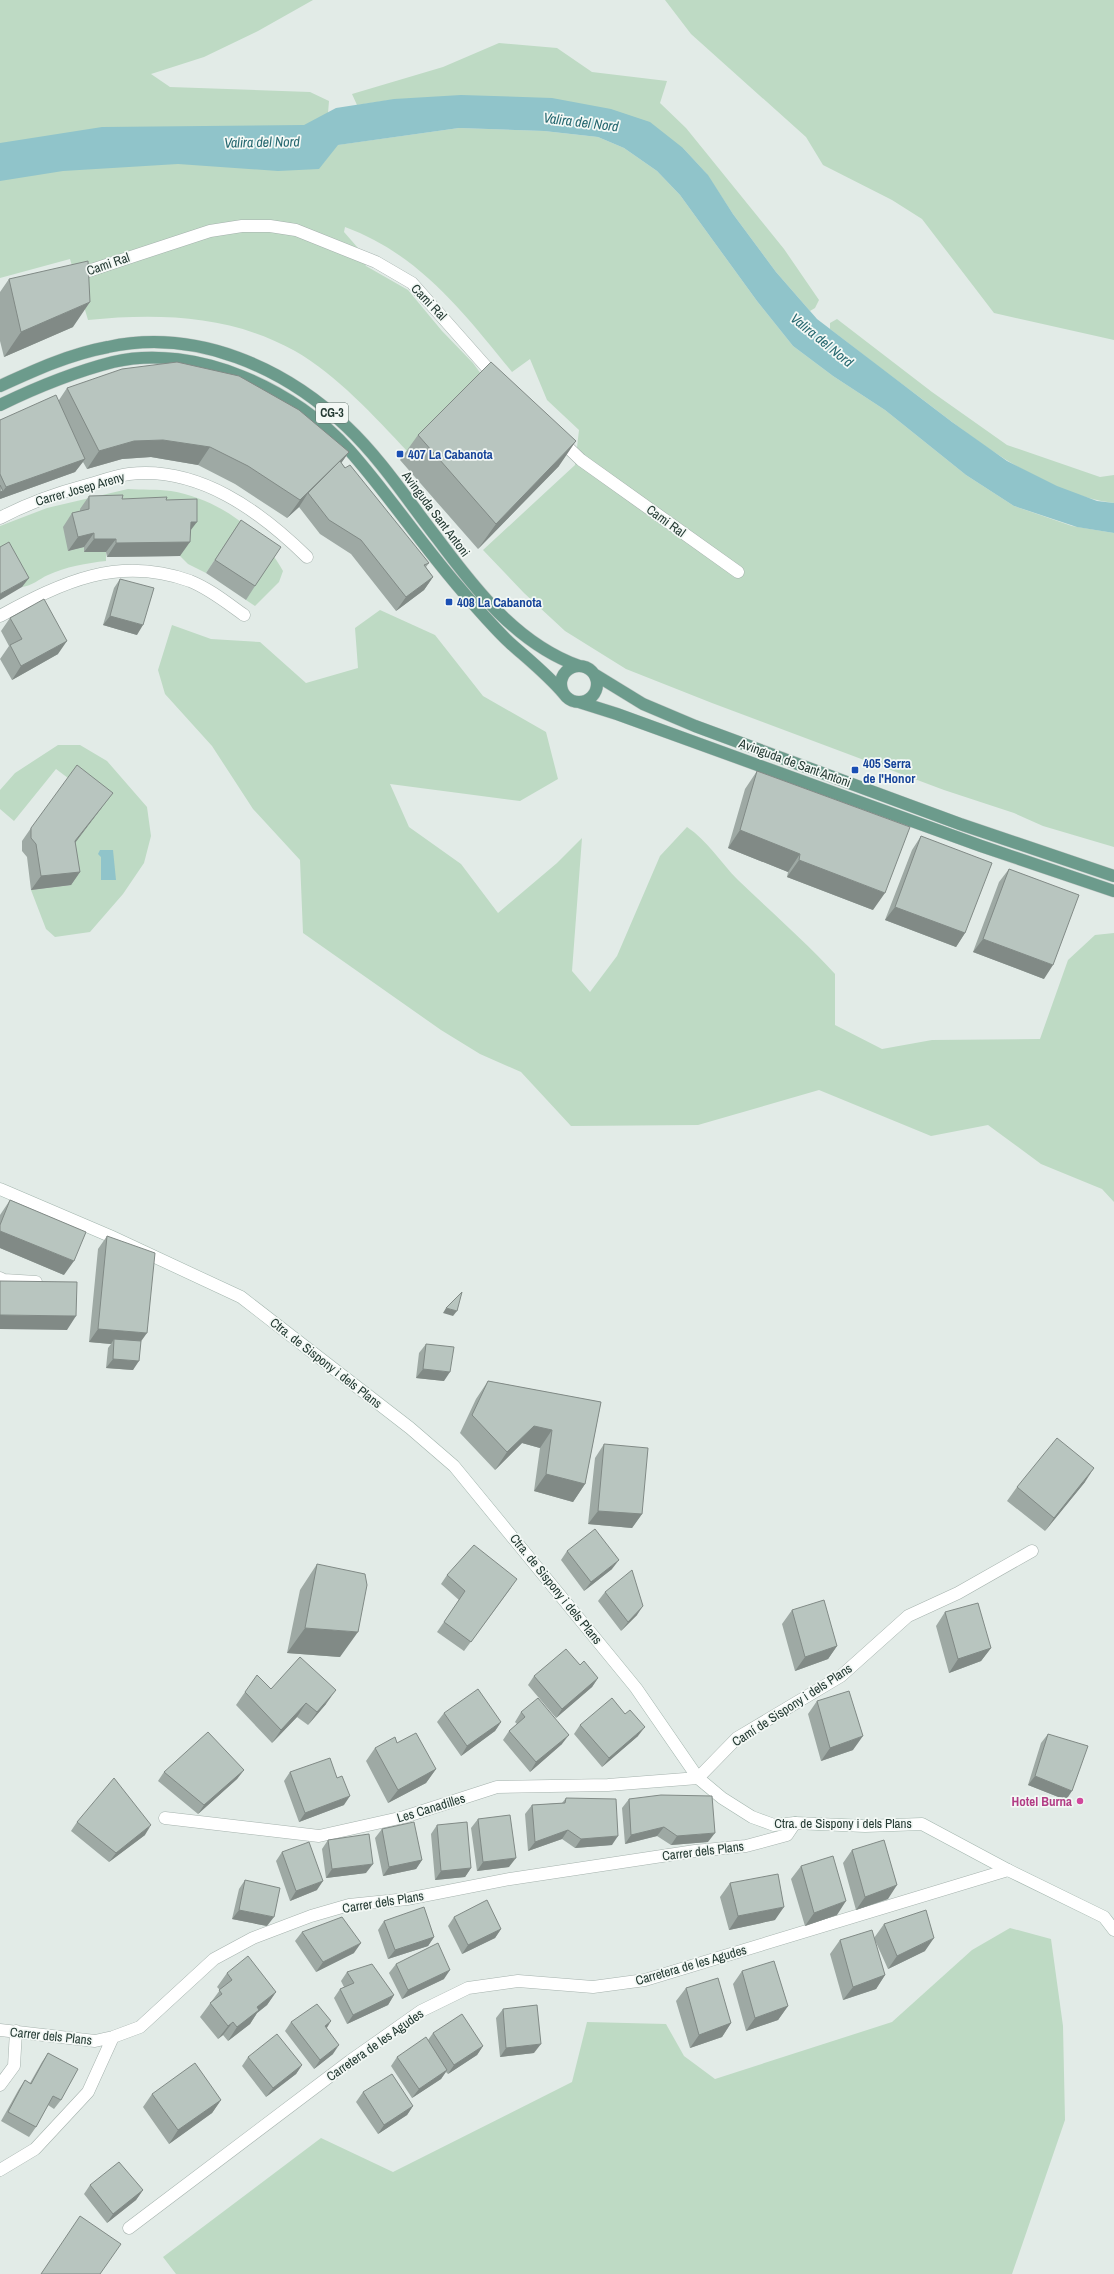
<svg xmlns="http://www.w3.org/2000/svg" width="1114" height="2274" font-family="'Archivo Narrow',sans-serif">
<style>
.green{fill:#bedac4}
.water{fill:#90c4ca}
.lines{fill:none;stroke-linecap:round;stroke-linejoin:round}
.minor-casing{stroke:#a5b2ad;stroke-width:13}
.secondary-casing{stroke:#a2b5ad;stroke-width:13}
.primary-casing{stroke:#c2c8c6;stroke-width:13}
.minor{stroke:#fff;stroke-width:12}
.secondary{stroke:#fff;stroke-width:12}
.primary{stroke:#6c9b8c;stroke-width:12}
.wall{fill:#9ea9a4}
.shaded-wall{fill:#818a86}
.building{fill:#b8c5bf;stroke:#818a86}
.transit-dot{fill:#1a4fb4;stroke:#f3f8f5;stroke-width:1.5}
.hotel-dot{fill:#d1479c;stroke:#f3f8f5;stroke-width:1.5}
.labels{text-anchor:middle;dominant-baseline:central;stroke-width:3.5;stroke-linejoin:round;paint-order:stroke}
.shield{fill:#f3f8f5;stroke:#62736d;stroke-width:1}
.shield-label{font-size:12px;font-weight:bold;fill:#243a33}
.street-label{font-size:13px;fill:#243a33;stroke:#f3f8f5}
.transit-label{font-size:13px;font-weight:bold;fill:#164399;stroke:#f3f8f5;text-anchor:start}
.hotel-label{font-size:13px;font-weight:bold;fill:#b23c85;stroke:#f3f8f5;text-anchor:end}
.water-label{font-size:14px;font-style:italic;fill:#25676f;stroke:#f3f8f5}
</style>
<rect width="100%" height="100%" fill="#e2ebe7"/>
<path class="green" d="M0,0h313l-55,31 -54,26 -53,17 19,13 140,5 19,9 -5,61 13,-17 122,-17 85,3 54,6 26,11 33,23 23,24 77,106 36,45 40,30 52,34 81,65 48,31 58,20 42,7v314l-71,-21 -29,-13 -70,-23 -232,-87 -86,-34 -61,-38 -41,-38 -41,-43 92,-85 4,-35 -32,-30 -17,-41 -18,13c-48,-59 -93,-118 -167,-145l-1,5 14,16 8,18 42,24 34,41 31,32 11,15 -76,74c-34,-36 -70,-76 -113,-101 -64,-36 -136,-38 -207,-31l-18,-61 -70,19z
M665,0h449v340l-120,-27 -72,-94 -30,-19 -69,-35 -17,-28 -115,-103z
M499,43l58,5 35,24 75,9 -7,22 26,25 98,121 35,51 -4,8 -5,3 -34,-39 -43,-58 -27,-41 -23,-25 -292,-48 -34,5 -5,-11 91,-27z
M837,319l95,73 75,53 93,32 14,-2v28c-71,-9 -137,-62 -192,-104 -31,-23 -61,-46 -92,-70v-6z
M128,489c14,1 29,0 43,2 47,8 89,38 112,80l-4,11 -24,24 -9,-6 -14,-66 -26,39 -18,-9 -8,-8 -100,-34 -12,29 16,-4 1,5h21v9c-19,2 -41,6 -58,14 -9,4 -16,11 -26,12l-22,-35v-26l47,-18z
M380,610l55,25 48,61 63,36 12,47 -38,22 -130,-17 19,43 52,37 37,49 59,-50 25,-25 -10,133 18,21 27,-36 43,-100 27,-29c21,14 33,35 51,53 32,31 66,60 97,94v51l47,24 50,-9 108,-1 28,-79 27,-25 19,-2v269l-12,-13 -61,-25 -53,-39 -57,11 -112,-46 -121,35 -127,1 -50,-54 -41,-18 -39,-24 -138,-97 -3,-73 -47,-51 -41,-63 -47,-52 -7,-24 14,-45 39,14 49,3 46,41 52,-15 -3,-40z
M58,745h22l27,16 40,46 4,29 -7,27 -21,31 -33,38 -35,5 -9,-8 -15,-39 40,-5 -3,-107 -12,-9 -42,52 -14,-12v-19l15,-17z
M1010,1928l41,11 12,87 2,94 -53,154h-836l-13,-17 158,-119 72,34 179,-90 15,-60 79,2 18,32 31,23 177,-57 80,-72z"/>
<path class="water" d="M461,95l91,3 59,11 39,13 33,26 25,27 25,39 43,58 41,47 135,103 55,39 50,25 40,15 17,2v30l-37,-6 -63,-21 -48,-31 -81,-65 -52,-34 -40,-30 -36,-45 -77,-106 -23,-24 -33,-23 -26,-11 -54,-6 -85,-3 -121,17 -19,24 -41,2 -100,-7 -115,7 -63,10v-38l102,-16 202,-2 32,-17 58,-9z
M100,850h13l3,30h-15v-23l-3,-3z"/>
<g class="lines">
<g class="minor-casing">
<path id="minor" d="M73,276l137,-45 32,-5h28l26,4 80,32 36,21 85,96
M559,439l22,21 157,112
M0,518c28,-15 57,-25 87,-33 14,-4 28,-9 42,-11 70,-8 131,37 178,83
M0,616c63,-34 118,-61 190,-35 20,8 37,22 54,34
M0,1278l4,2 32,2
M165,1818l154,18 85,-19 93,-30 111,-2 90,-7 39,-40 104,-62 67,-60 50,-23 74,-42
M0,2030l95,11 18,-4 27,-10 74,-68 39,-21 58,-22 38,-11 58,-6 103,-20 185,-28 51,-5 41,-11 8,-12
M0,2085l14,-19 2,-35
M0,2170l35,-21 53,-57 25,-55
M129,2228l221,-167 71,-50 47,-23 50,-7 75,6 52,-7 363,-110"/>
</g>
<g class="secondary-casing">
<path id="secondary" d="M0,1189l110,47 131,61 169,131 44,38 182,222 62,90 24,20 30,19 22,8 21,-2 70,3 57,-2 86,46 96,47 10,13"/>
</g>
<g class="primary-casing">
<path id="primary" d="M0,386c35,-16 70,-32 108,-39 88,-19 176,20 239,80 34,32 61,74 90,111 38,51 80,106 142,128
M0,405c37,-18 74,-33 113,-43 83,-19 183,28 237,89 38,43 70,91 107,134 17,20 34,40 53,58 19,17 38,32 54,51
M561 684a18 18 0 1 1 36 0a18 18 0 1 1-36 0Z
M594,674l49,30 52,22 265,98 154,52
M579,702l38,12 364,132 133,45"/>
</g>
<use href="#minor" class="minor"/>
<use href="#secondary" class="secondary"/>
<use href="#primary" class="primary"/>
</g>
<path class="wall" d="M9,279l64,48 -69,30 -4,-16v-49z
M67,388l282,64 -8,11 88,100 -3,4 7,10 -9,13 -28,21 -45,-57 -31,-20 -21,-27 -12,11 -52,-34 -37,-19 -47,-8 -29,2 -35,10 -4,-7 -8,10 -75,27v-79l59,-20z
M418,435l141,31 -81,83 -78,-89z
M89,496l33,3 44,1 24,31 -10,25 -73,1 -1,-5h-22v-5l-16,4 -5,-24 9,-14 8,-2v-2z
M241,520l14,66 -9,14 -40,-27z
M120,579l17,56 -34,-10 11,-37z
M10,618l48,36 -46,26 -12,-21 9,-13 -8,-15z
M757,771l116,139 -86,-33 1,-5 -60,-24 17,-59z
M103,806l-28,36 5,30 -9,13 -40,5 -4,-33 -5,-6v-10l9,-13z
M921,836l44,97 -9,14 -71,-27 27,-70z
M1009,869l35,110 -71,-27 26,-70z
M10,1200l54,75 -64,-27v-33z
M107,1236l34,106 -8,28 -27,-2 2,-20 3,-4 -22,-2 9,-93z
M426,1344l18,37 -28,-3 3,-25z
M488,1381l113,21 -16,82 -12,18 -39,-11 6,-43 -18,-5 -27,27 -35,-37 16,-34z
M604,1444l38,70 -10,14 -44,-4 7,-66z
M1085,1482l-40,49 -38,-30 10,-14z
M567,1551l45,18 -28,22 -23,-31z
M317,1564l23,93 -53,-4 13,-63z
M447,1575l64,13 -47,63 -27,-19 22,-32 -18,-16z
M605,1592l32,23 -16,16 -23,-30z
M792,1610l45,36 -9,13 -33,12 -13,-47z
M945,1612l46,36 -10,13 -32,12 -13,-47z
M580,1665l18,13 -6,9 -36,31 -28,-33 6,-9z
M271,1689l55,15 -18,21 -11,-8 -25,26 -36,-38 9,-13z
M817,1701l36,49 -32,11 -13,-47z
M521,1712l41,32 -32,28 -27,-32 6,-9 8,-7 -2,-2z
M444,1713l57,9 -6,9 -34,25 -24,-34z
M580,1725l58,11 -36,31 -28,-33z
M1048,1734l18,66 -38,-15 13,-42z
M397,1743l39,26 -10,14 -38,20 -22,-42 9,-13z
M244,1770l-7,9 -39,35 -40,-33 6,-9z
M290,1772l54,33 -45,17 -15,-41z
M566,1798l46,47 -37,3 -13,-9 -34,12 -3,-37 7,-9 30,-2z
M629,1799l79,43 -37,3 -14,-9 -32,8 -3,-36z
M478,1819l31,48 -32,4 -6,-43z
M77,1822l68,13 -36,27 -38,-31z
M437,1825l34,43 -6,9 -30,3 -4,-46z
M382,1829l40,31 -6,9 -33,7 -8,-38z
M328,1840l38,33 -40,5 -4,-29z
M852,1850l36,49 -32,11 -13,-47z
M282,1852l35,38 -27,11 -14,-40z
M801,1866l36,49 -32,11 -14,-47z
M245,1880l22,46 -35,-7 7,-30z
M730,1883l45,37 -46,10 -9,-33z
M454,1917l47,12 -6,9 -33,16 -14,-28z
M384,1921l50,16 -6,9 -40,13 -10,-29z
M884,1924l41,27 -37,18 -14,-31z
M302,1932l52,21 -38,19 -21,-31z
M840,1940l45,35 -9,14 -33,11 -13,-46z
M396,1964l48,15 -42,20 -13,-26z
M742,1971l46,35 -10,14 -32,11 -13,-47z
M347,1972l47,23 -6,10 -41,19 -13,-26 6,-9 4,-2 -3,-6z
M227,1973l49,19 -9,13 -10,8 -7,11 -22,17 -5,-6 -5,4 -18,-22 20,-27 -3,-3z
M686,1988l45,35 -9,14 -32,11 -14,-47z
M503,2009l31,44 -34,4 -4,-39z
M291,2022l36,6 6,26 -19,15 -29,-38z
M433,2033l50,13 -6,9 -29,19 -2,-2 -5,7 -29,19 -21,-32 6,-9 31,-17z
M48,2053l13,47 -7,9 -6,-4 -12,22 -7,10 -28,-16 18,-32 6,-9 5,3 12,-21z
M248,2057l54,8 -6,9 -30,23 -24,-31z
M363,2092l50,14 -6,9 -29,19 -22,-32z
M152,2094l69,6 -9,13 -43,31 -26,-37z
M90,2185l53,5 -7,10 -29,23 -23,-29z"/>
<path class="shaded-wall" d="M90,302l-17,25 -69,30 17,-25z
M163,440l47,7 -12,18 -47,-8 -29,2 -35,10 12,-18 35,-10z
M576,441l-17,25 -81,83 18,-25z
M349,452l-12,17 -29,24 -9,14 -12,11 13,-18z
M85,459l-10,13 -75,27v-7l3,-1 3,-4z
M191,522h6l-10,13z
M94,533l-10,14 -16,4 10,-14z
M94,539h22l-10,13h-22z
M190,542l-10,14 -73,1 9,-14z
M433,577l-9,13 -28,21 10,-14z
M29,578l-7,9 -22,13v-6z
M110,616l33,9 -6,10 -34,-10z
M67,641l-9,13 -46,26 9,-14z
M113,793l-10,13 -37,49 9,-14z
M740,830l60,24 -12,18 -60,-24z
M799,860l86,33 -12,17 -86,-33z
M80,872l-9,13 -40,5 10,-14z
M895,907l70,26 -9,14 -71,-27z
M983,939l70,26 -9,14 -71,-27z
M0,1231l74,30 -10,14 -64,-27z
M446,1308l11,3 -4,5 -10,-3z
M0,1315l76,1 -9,14 -67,-1z
M98,1329l49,4 -10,14 -23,-8 -3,5 -22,-2z
M113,1359l26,2 -6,9 -27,-2z
M423,1369l27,3 -6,9 -28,-3z
M534,1426l18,4 -12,18 -18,-5 -27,27 12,-18z
M1094,1468l-9,14 -40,49 9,-13z
M546,1474l39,10 -12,18 -39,-11z
M598,1511l44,3 -10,14 -44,-4z
M619,1560l-7,9 -28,22 7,-9z
M643,1606l-6,9 -16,16 7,-9z
M305,1628l53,4 -18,25 -53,-4z
M837,1646l-9,13 -33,12 10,-14z
M991,1648l-10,13 -32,12 9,-14z
M598,1678l-6,9 -36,31 6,-9z
M336,1690l-10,14 -18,21 9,-13z
M306,1703l-9,14 -25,26 9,-13z
M501,1722l-6,9 -34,25 6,-10z
M645,1727l-7,9 -36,31 7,-9z
M569,1735l-7,9 -32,28 6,-10z
M863,1736l-10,14 -32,11 9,-13z
M436,1769l-10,14 -38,20 10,-13z
M244,1770l-7,9 -39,35 6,-9z
M1035,1776l37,15 -6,9 -38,-15z
M350,1796l-6,9 -45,17 6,-9z
M151,1825l-6,10 -36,27 7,-9z
M664,1827l-7,9 -32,8 6,-9z
M568,1830l-6,9 -34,12 7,-9z
M715,1833l-7,9 -37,3 6,-9z
M618,1836l-6,9 -37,3 6,-9z
M516,1858l-7,9 -32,4 6,-9z
M422,1860l-6,9 -33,7 6,-9z
M373,1864l-7,9 -40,5 6,-9z
M471,1868l-6,9 -30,3 6,-9z
M323,1881l-6,9 -27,11 6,-10z
M897,1885l-9,14 -32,11 9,-13z
M846,1901l-9,14 -32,11 9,-13z
M784,1907l-9,13 -46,10 9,-14z
M239,1910l35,7 -7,9 -35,-7z
M501,1929l-6,9 -33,16 6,-9z
M434,1937l-6,9 -40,13 7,-9z
M934,1938l-9,13 -37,18 9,-13z
M361,1943l-7,10 -38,19 7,-10z
M450,1970l-6,9 -42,20 6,-9z
M885,1975l-9,14 -33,11 10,-13z
M276,1992l-9,13 -10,8 -7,11 -22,17 9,-14 20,-20z
M394,1995l-6,10 -41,19 6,-9z
M788,2006l-10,14 -32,11 9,-13z
M331,2021l-6,10v-5z
M233,2022l-10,13 -5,4 10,-13z
M731,2023l-9,14 -32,11 9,-13z
M541,2044l-7,9 -34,4 6,-9z
M339,2045l-6,9 -19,15 6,-9z
M483,2046l-6,9 -29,19 6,-9z
M302,2065l-6,9 -30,23 7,-9z
M447,2070l-6,9 -29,19 7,-9z
M221,2100l-9,13 -43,31 9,-14z
M413,2106l-6,9 -29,19 6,-9z
M143,2190l-7,10 -29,23 6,-9z"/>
<path class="building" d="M88,261l2,41 -69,30 -12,-53z
M177,362l62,14 60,34 50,42 -49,48 -52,-34 -38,-19 -47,-7 -29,1 -35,10 -32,-63 55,-19z
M491,362l85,79 -80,83 -78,-89z
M56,395l29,64 -79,28 -6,-13v-54z
M340,461l5,7 5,-3 79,98 -5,2 9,12 -27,20 -45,-57 -32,-20 -21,-27z
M0,485l3,6 -3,1z
M123,495l-1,4 45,-2 -1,3 31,-1v23h-6l-1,20 -74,1v-4h-22v-6l-16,4 -6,-24 17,-4v-13z
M241,520l40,27 -26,39 -40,-26z
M9,542l20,36 -29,16v-47z
M120,579l34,9 -11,37 -33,-9z
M44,599l23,42 -46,25 -11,-21 12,-6 -12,-21z
M77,765l36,28 -38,48 5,31 -39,4 -5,-32 -5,-6v-10z
M757,771l153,56 -25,66 -86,-33 1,-6 -60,-24z
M921,836l71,27 -27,70 -70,-26z
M1009,869l70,26 -26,70 -70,-26z
M10,1200l76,32 -12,29 -74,-30v-6z
M107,1236l48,17 -8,80 -49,-4z
M0,1281l77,1 -1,34 -76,-1z
M462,1292l-5,19 -11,-3z
M114,1339l27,2 -2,20 -26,-2z
M426,1344l28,3 -4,25 -27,-3z
M488,1381l113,21 -16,82 -39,-10 6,-44 -18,-4 -27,26 -35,-37z
M1057,1438l37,30 -40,50 -37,-31z
M604,1444l44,4 -6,66 -44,-3z
M595,1529l24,31 -28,22 -24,-31z
M474,1545l43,34 -46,63 -27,-20 21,-31 -18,-16z
M317,1564l48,10 2,11 -9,47 -53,-4z
M632,1570l11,36 -15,16 -23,-30z
M824,1600l13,46 -32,11 -13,-47z
M978,1603l13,45 -33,11 -13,-47z
M566,1649l14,16 4,-4 14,17 -36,31 -28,-33z
M300,1657l36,33 -19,22 -11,-9 -25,27 -36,-38 12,-17 14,14z
M478,1689l23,33 -34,24 -23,-33z
M849,1691l14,45 -33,12 -13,-47z
M538,1698l31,37 -33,27 -27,-31 16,-14 -4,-5z
M612,1698l13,16 5,-4 15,17 -36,31 -29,-33z
M208,1732l36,38 -40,35 -40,-33z
M416,1733l20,36 -38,21 -23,-42 20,-11 2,6z
M1048,1734l40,12 -16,45 -37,-15z
M330,1758l7,20 5,-2 8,20 -45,17 -15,-41z
M114,1778l37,47 -35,28 -39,-31z
M661,1795l51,1 3,37 -38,3 -13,-9 -33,8 -2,-36z
M566,1798l50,1 2,37 -37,3 -13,-9 -33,12 -3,-37 33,-2z
M510,1815l6,43 -33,4 -5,-43z
M414,1822l8,38 -33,7 -7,-38z
M467,1822l4,46 -30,3 -4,-46z
M369,1834l4,30 -41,5 -4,-29z
M884,1840l13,45 -32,12 -13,-47z
M309,1842l14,39 -27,10 -14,-39z
M833,1856l13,45 -32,12 -13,-47z
M778,1874l6,33 -46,9 -8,-33z
M245,1880l35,8 -6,29 -35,-7z
M487,1900l14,29 -33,16 -14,-28z
M424,1907l10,30 -39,13 -11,-29z
M926,1910l8,28 -37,18 -13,-32z
M342,1917l19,26 -38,19 -21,-30z
M872,1930l13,45 -32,12 -13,-47z
M438,1943l12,27 -42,20 -12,-26z
M248,1956l28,36 -19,15 2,3 -22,17 -4,-5 -5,4 -18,-23 12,-9 -3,-4 13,-10 -5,-7z
M774,1961l14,45 -33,12 -13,-47z
M372,1964l22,31 -41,20 -13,-26 14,-6 -7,-11z
M718,1978l13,45 -32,12 -13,-47z
M317,2004l14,17 -6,5 14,19 -19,15 -29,-38z
M537,2005l4,39 -35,4 -3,-39z
M462,2014l21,32 -29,19 -21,-32z
M277,2034l25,31 -29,23 -25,-31z
M426,2037l21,33 -28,19 -22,-32z
M48,2053l30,16 -17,31 -8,-4 -17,31 -28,-15 17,-32 6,4z
M195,2063l26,37 -43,30 -26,-36z
M392,2074l21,32 -29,19 -21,-33z
M119,2162l24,28 -30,24 -23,-29z
M80,2216l41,28 -21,30h-59z"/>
<g class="transit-dot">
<rect x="396" y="450" width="8" height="8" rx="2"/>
<rect x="445" y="598" width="8" height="8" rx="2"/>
<rect x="851" y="766" width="8" height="8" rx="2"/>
</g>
<circle class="hotel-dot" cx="1080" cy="1801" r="4"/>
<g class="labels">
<rect class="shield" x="316" y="403" width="32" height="20" rx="3"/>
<g class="shield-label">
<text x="332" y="413">CG-3</text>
</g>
<g class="street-label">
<text transform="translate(108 264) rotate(-19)">Cami Ral</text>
<text transform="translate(429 302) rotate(46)">Cami Ral</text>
<text transform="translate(80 489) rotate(-16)">Carrer Josep Areny</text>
<text transform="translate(436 514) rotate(53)">Avinguda Sant Antoni</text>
<text transform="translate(666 521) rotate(36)">Cami Ral</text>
<text transform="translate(795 763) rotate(20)">Avinguda de Sant Antoni</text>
<text transform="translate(326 1363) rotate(38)">Ctra. de Sispony i dels Plans</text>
<text transform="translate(556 1589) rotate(51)">Ctra. de Sispony i dels Plans</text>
<text transform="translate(792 1705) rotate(-33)">Camí de Sispony i dels Plans</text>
<text transform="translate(431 1808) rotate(-17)">Les Canadilles</text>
<text x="843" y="1823">Ctra. de Sispony i dels Plans</text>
<text transform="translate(703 1851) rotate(-7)">Carrer dels Plans</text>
<text transform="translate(383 1902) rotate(-9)">Carrer dels Plans</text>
<text transform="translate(691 1965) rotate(-16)">Carretera de les Agudes</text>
<text transform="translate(51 2036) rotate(6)">Carrer dels Plans</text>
<text transform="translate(375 2045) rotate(-35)">Carretera de les Agudes</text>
</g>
<g class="transit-label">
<text x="408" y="454">407 La Cabanota</text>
<text x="457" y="602">408 La Cabanota</text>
<text x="863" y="763">405 Serra<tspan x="863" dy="15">de l'Honor</tspan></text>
</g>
<g class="hotel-label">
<text x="1072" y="1801">Hotel Burna</text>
</g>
<g class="water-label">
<text transform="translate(581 122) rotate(7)">Valira del Nord</text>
<text transform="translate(262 142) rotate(-1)">Valira del Nord</text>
<text transform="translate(822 340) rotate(39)">Valira del Nord</text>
</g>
</g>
</svg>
